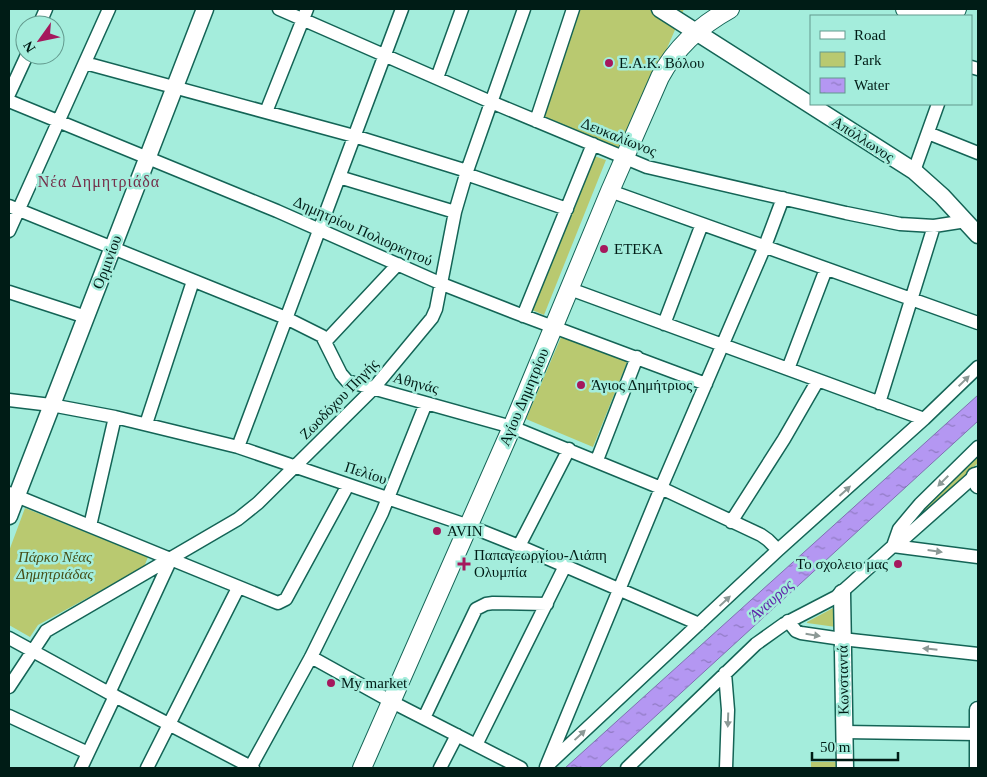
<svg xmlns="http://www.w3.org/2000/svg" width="987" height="777" font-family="Georgia,serif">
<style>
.grass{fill:url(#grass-tufts)}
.park{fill:#b9c970}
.water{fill:url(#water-ripples);stroke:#7e72b0}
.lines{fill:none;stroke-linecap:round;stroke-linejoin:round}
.minor-casing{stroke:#146456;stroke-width:15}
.tertiary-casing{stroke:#146456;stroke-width:19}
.secondary-casing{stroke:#146456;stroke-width:20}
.minor{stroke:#fff;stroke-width:12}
.tertiary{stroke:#fff;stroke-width:16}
.secondary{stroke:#fff;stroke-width:18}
.oneway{fill:#8c9996}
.poi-dot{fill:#a5185d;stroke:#a4eddc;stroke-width:2}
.labels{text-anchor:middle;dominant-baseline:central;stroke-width:5;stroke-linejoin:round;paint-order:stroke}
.poi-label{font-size:15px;fill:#001c16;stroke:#a4eddc;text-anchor:start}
.street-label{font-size:15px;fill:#001c16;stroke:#a4eddc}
.park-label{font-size:15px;font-style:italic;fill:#464e17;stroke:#a4eddc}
.neighbourhood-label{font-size:16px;letter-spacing:1px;fill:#74304b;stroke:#a4eddc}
.water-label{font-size:16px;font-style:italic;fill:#6024aa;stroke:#a4eddc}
</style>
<defs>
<pattern id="grass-tufts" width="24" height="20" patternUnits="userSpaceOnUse" patternTransform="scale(1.25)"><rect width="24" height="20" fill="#b9c970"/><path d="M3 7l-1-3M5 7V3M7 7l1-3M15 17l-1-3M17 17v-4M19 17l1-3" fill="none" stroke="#9dac60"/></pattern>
<pattern id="water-ripples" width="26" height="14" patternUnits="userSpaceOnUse" patternTransform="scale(1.25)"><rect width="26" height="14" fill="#b497f2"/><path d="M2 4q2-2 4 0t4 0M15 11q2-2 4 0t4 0" fill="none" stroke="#907ac3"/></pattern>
</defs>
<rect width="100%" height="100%" fill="#a4eddc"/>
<path class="grass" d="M978,455v8l-72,68 23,-28z"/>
<path class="park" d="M577,9h107l-61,141 -83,-33z
M594,156l12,4 -62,155 -12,-5z
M562,335l66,25 -35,87 -67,-28z
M25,508l123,49 -4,10 -106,58 -8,12 -21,-12v-74z
M835,607l1,20 -29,-4v-1z
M811,762h26v6h-26z"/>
<path class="water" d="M978,395v26l-379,347h-34z"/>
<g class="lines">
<g class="minor-casing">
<path id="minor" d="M279,9l212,93 156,65 199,46 54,11 34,2 32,-5
M39,25l7,-16
M85,63l269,73 113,35
M971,67l7,2
M437,78l25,-69
M9,94l18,-39
M9,101l268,110 165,73 74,29 190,71
M266,112l41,-103
M536,121l37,-112
M928,133l50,20
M914,171l24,-67
M466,174l101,35
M339,177l116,35
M610,191l368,132
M9,206l277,112 36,18 19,38 6,7 165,46 149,61 100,47 7,5 10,10
M9,231l100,-222
M570,289l354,130
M9,292l77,25
M523,316l70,-172
M664,324l38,-100
M325,342l73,-78
M788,369l38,-100
M9,400l42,5 64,12 123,30 231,79 50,20 180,78
M879,403l55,-177
M146,424l47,-143
M238,447l164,-438
M597,460l40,-103
M9,493l269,110 8,-4 62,-114
M731,522l53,-83 34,-59
M90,526l25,-109
M519,546l50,-97
M893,546l14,-10 71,-63
M893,546l85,11
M788,621l8,10 5,2 41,6 136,15
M9,638l100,55 144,75
M311,657l81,45 129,66
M725,673l3,37 -2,58
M9,687l37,-56 192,-112 20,-16 115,-114 59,-71 4,-9 19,-97 12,-41 57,-162
M109,693l62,-134
M9,716l79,37
M424,718l52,-109 10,-5 7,-1 54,1
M844,732l134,2
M476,745l89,-179
M550,763l228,-213 146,-131 54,-52
M546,767l115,-279 104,-242 18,-48
M81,768l34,-72
M147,768l91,-180
M250,768l61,-111 71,-144 44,-110
M440,768l17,-33
M627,768l129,-124 28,-20 52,-27 17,-15 40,-36 6,-17 21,-25 58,-57"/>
</g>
<g class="tertiary-casing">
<path id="tertiary" d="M660,9l254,162 28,25 36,39
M975,476l3,9
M9,516l196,-507
M842,593l3,175
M978,768v-58"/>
</g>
<g class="secondary-casing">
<path id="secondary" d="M905,9c17,4 36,12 52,0
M362,768l150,-341 98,-236 50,-114c16,-30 41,-52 70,-68"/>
</g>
<use href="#minor" class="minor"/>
<use href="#tertiary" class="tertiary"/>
<use href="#secondary" class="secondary"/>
</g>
<defs><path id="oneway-solid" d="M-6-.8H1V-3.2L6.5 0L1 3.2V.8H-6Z" transform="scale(1.25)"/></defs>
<g class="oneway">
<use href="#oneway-solid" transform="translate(964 381) rotate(-44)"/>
<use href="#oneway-solid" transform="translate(943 481) rotate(135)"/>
<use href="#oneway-solid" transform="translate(845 491) rotate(-42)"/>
<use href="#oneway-solid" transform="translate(935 551) rotate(8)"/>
<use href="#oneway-solid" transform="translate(725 601) rotate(-43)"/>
<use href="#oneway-solid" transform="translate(813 635) rotate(9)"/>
<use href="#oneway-solid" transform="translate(930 649) rotate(-174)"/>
<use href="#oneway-solid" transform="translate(728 720) rotate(92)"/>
<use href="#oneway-solid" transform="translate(580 735) rotate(-43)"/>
</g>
<g class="poi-dot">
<circle cx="609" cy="63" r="5"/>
<circle cx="604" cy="249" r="5"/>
<circle cx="581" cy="385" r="5"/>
<circle cx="437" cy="531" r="5"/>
<path d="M461.5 556.5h5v5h5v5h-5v5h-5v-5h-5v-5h5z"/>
<circle cx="898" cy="564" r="5"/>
<circle cx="331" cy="683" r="5"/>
</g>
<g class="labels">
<g class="poi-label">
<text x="619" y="63">Ε.Α.Κ. Βόλου</text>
<text x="614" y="249">ΕΤΕΚΑ</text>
<text x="591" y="385">Άγιος Δημήτριος</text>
<text x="447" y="531">AVIN</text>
<text x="474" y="555">Παπαγεωργίου-Λιάπη<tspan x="474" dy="17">Ολυμπία</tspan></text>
<text x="888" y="564" text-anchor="end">Το σχολειο μας</text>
<text x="341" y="683">My market</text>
</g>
<g class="street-label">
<text transform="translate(619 137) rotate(22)">Δευκαλίωνος</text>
<text transform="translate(863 139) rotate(33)">Απόλλωνος</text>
<text transform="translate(363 231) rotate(24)">Δημητρίου Πολιορκητού</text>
<text transform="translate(107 262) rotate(-69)">Ορμινίου</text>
<text transform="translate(416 383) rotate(15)">Αθηνάς</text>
<text transform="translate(524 397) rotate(-67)">Αγίου Δημητρίου</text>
<text transform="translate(339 399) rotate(-46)">Ζωοδόχου Πηγής</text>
<text transform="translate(366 473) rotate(18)">Πελίου</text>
<text transform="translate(843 680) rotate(-91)">Κωνσταντά</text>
</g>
<g class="park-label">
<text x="55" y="557">Πάρκο Νέας<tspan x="55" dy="17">Δημητριάδας</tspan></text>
</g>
<g class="neighbourhood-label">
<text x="99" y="181">Νέα Δημητριάδα</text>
</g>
<g class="water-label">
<text transform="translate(771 600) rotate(-42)">Άναυρος</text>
</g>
</g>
<rect width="987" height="777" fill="none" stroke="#001c16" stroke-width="20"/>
<rect x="810" y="15" width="162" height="90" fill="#a4eddc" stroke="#62998d"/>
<rect x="820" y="31" width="25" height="8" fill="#ffffff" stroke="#62998d"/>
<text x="854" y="40" font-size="15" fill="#001c16">Road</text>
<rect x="820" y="52" width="25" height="15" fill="#b9c970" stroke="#62998d"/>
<text x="854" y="65" font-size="15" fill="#001c16">Park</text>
<rect x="820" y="78" width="25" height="15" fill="url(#water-ripples)" stroke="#62998d"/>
<text x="854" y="90" font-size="15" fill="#001c16">Water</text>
<g transform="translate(40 40) rotate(237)"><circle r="24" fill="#a4eddc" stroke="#62998d"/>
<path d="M0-4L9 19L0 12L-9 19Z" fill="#a5185d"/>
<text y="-8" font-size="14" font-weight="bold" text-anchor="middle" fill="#001c16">N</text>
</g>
<path d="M812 752v8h86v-8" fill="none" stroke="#001c16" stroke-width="2.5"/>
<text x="820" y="752" font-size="15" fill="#001c16" stroke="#a4eddc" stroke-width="4" paint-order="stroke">50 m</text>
</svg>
